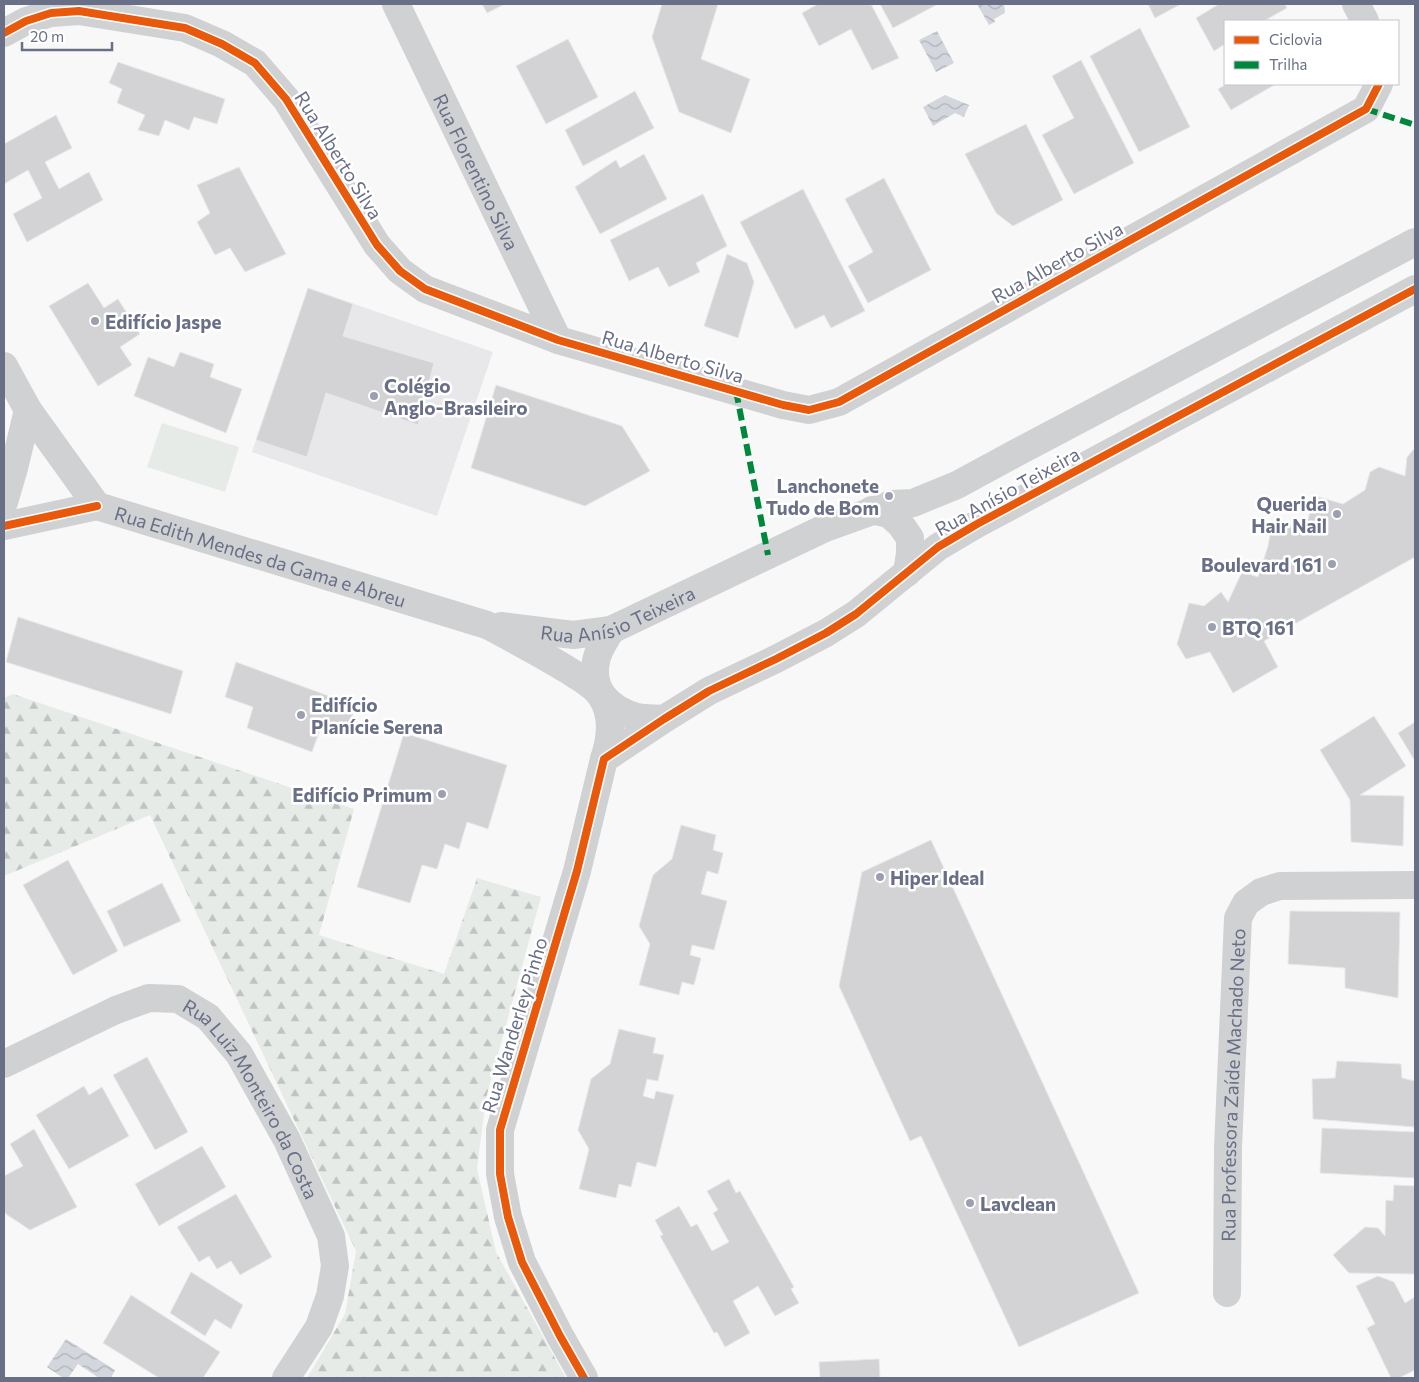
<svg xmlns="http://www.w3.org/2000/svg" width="1419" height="1382" font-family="Commissioner,sans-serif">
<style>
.built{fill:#e8e8ea}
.green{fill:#e7ebe7}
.forest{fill:url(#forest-firs)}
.water{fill:url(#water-waves)}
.building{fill:#d3d3d5;stroke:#e8e8e8}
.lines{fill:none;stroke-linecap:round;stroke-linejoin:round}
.minor{stroke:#d0d1d3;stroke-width:28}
.quiet{stroke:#00873e;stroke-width:6;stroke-dasharray:12 6;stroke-linecap:butt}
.cycleway-casing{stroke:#fff;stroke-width:11}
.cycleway{stroke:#e8590c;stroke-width:8}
.poi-dot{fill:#9b9faf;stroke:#fff;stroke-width:2}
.labels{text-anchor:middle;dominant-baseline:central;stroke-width:5;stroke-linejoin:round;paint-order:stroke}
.street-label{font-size:19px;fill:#696f87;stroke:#fff}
.poi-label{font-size:19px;font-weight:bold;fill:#696f87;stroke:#fff;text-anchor:start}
</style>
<defs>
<pattern id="forest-firs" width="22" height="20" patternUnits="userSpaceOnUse" patternTransform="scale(1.25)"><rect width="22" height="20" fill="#e7ebe7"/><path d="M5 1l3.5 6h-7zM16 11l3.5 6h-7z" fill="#bfc3c1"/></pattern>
<pattern id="water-waves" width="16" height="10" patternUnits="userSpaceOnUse" patternTransform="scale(1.25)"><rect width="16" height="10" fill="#d3d6dd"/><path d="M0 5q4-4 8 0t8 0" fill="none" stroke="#afb2b9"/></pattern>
</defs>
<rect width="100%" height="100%" fill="#f8f8f8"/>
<path class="built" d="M308,288l185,64 -56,164 -185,-64z"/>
<path class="green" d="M162,423l77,24 -14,45 -78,-25z"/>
<path class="forest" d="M13,694l341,115 -35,126 125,39 33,-96 64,19 -55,201 -9,71 19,83 70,126h-259l38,-64 11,-63 -206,-436 -146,61v-178z"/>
<path class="water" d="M977,4h27l1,9 -11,6 1,3 -6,3z
M937,31l17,32 -18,9 -17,-32z
M945,95l24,10 -5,12 -9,-4 -22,13 -10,-19z
M66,1339l49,31 -4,8h-12l-21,-14 -10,14h-5l-16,-11z"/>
<path class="building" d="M482,4h23l-18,9z
M662,4h56l-17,55 49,20 -19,54 -52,-21 -27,-75z
M818,4h53l28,54 -27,12 -21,-41 -32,17 -17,-33z
M880,4h58l-45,24z
M1148,4h33l-26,14z
M1219,4h66l2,4 -23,13h-39v23l-11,7 -18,-33z
M1140,28l50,99 -51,25 -49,-96z
M568,39l30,58 -52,27 -30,-58z
M1081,60l53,103 -60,31 -32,-59 32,-17 -22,-42z
M118,62l107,37 -8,25 -23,-7 -5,13 -24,-10 -6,16 -21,-6 7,-15 -28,-12 5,-14 -13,-6z
M1227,84h49l-45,26 -13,-21z
M635,91l19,37 -71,38 -18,-36z
M56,115l16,33 -27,14 14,27 30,-17 14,28 -76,42 -14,-28 29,-16 -14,-28 -24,14v-40z
M1026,124l37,76 -50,26 -17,-13 -31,-59z
M644,154l23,45 -67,35 -25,-47 41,-27 4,8z
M239,167l47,87 -41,18 -15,-24 -15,7 -18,-33 13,-9 -13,-28z
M884,178l47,92 -63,33 -20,-37 25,-14 -28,-53z
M803,189l62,122 -34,17 -7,-13 -29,14 -55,-107z
M703,194l24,52 -31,17 4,9 -31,15 -11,-20 -29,14 -19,-41z
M727,254l20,9 7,19 -16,56 -34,-12z
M88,283l16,25 14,-9 22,35 -20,13 12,18 -34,21 -49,-80z
M308,288l45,16 -10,32 91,27 -16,62 -92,-32 -19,64 -51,-17z
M180,352l34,12 -4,13 32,12 -16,44 -92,-37 14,-39 26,10z
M496,385l126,41 28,45 -65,35 -114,-38z
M1415,448v109l-151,84 14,26 -45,26 -23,-41 -24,7 -9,-15 12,-41 15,3 17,-14 7,10 14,-30 16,5 10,-31 4,-22 9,-4 25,7 6,-23 7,-7 24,7 22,-14 5,-18 9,-5 26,9 2,-19z
M18,617l165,54 -12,43 -165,-52z
M236,662l120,44 -11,28 -23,-10 -10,28 -65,-24 6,-21 -28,-10z
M1374,716l32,50 -46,29 44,1 -1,50 -52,-4 -1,-42 -30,-50z
M1415,722v39l-17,-28z
M404,733l103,32 -19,64 -21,-7 -8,27 -14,-5 -8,25 -15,-4 -12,38 -53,-16z
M681,825l35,10 -3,15 10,3 -5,21 -11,-3 -6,23 26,7 -13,49 -22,-5 -2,10 11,3 -7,27 -12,-3 -3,13 -40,-10 11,-41 -11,-18 14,-51 19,-16z
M931,840l208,453 -120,54 -98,-211 -11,5 -71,-155 23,-114z
M68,860l50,91 -45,24 -50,-90z
M162,883l19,38 -57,26 -17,-36z
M1290,911l110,1 -2,86 -53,-10v-20l-57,-4z
M619,1029l37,9 -3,15 11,2 -6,26 -11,-2 -4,17 11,3 2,-8 18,4 -18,72 -19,-5 -6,25 -12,-3 -3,14 -37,-9 10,-40 -11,-19 13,-51 19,-15z
M147,1057l41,75 -33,18 -42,-75z
M1337,1061l64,3 1,14 13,3v46l-102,-8 -1,-40 23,-1z
M84,1086l5,9 13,-8 27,49 -60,33 -33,-54z
M1322,1128l93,4v46l-95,-5z
M34,1129l43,78 -47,23 -24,-16 -2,-4v-34l19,-10 -13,-22z
M202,1146l24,41 -67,39 -24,-42z
M729,1179l7,14 4,-2 54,96 -3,2 8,14 -24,13 -17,-30 -25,15 17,32 -25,14 -8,-15 -3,1 -54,-97 3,-1 -8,-15 24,-14 12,21 6,-3 15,27 17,-9 -16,-29 5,-3 -11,-19z
M1394,1185l21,1v88l-66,-1 -16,-18 32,-28 13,1 7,8 1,-36 7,1z
M236,1194l36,63 -32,18 -9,-14 -14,8 -8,-13 -10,6 -22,-35z
M191,1272l52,33 -12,24 -16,-10 -10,17 -35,-23z
M1378,1276l16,6 11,21 10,-6v73l-16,8h-8l-24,-50 8,-4 -19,-38z
M131,1295l89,57 -17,26h-44l-56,-35z
M879,1359l1,19h-60l-1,-16z"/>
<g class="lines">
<g class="minor">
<path id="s1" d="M396,4l162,336"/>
<path d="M1356,4l9,17"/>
<path d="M4,33l22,-12 25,-8 28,-2 106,17 37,16 33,19 31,36 91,146 23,26 25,18 133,51 225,65 26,5 30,-8 527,-293 13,-25"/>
<path d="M4,366l24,44 69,96"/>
<path d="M4,502l10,-34 14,-58"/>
<path d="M872,510l17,4 12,11 9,13v15l-3,20"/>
<path id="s2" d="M4,526l93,-20 390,119c28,15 57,30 84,47 10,7 24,14 30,24 13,19 10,42 3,63l-27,112 -77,259v44l8,43 14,45 38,74 24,42"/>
<path id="s3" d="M501,626l72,9 38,-5 214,-102 67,-24 21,-1 44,-18 59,-32 399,-211"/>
<path d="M611,630c-5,9 -11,17 -14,27 -9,31 11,52 40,60 9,2 18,1 27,2"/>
<path d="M604,759l60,-40 45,-28 67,-32 50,-26 30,-19 82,-67 39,-23 438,-235"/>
<path id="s4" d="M4,1064l112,-54 33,-12 29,1 30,18 31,37 48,86 44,96 4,30 -5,30 -11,31 -33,51"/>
<path id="s5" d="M1227,1293l1,-145 10,-230 8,-15 15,-11 19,-6 135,-1"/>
</g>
<path class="quiet" d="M1366,109l49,16
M736,391l32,164"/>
<g class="cycleway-casing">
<path id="cycleway" d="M4,33l22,-12 25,-8 28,-2 106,17 37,16 33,19 31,36 91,146 23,26 25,18 133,51 225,65 26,5 30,-8 527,-293 13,-25
M4,526l93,-20
M584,1378l-24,-42 -38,-74 -14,-45 -8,-43v-44l77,-259 27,-112 60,-40 45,-28 67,-32 50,-26 30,-19 82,-67 39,-23 438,-235"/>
</g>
<use href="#cycleway" class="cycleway"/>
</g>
<g class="poi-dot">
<circle cx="95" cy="321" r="5"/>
<circle cx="374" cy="396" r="5"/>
<circle cx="889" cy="496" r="5"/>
<circle cx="1337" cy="514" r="5"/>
<circle cx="1332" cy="564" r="5"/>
<circle cx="1212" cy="627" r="5"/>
<circle cx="301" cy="715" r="5"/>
<circle cx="442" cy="794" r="5"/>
<circle cx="880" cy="877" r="5"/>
<circle cx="970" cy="1203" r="5"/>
</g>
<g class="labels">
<g class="street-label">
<text transform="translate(339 155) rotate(58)">Rua Alberto Silva</text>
<text stroke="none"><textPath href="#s1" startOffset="186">Rua Florentino Silva</textPath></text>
<text transform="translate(1057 262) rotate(-29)">Rua Alberto Silva</text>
<text transform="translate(673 356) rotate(16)">Rua Alberto Silva</text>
<text transform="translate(1007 491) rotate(-29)">Rua Anísio Teixeira</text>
<text stroke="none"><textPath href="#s2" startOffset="266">Rua Edith Mendes da Gama e Abreu</textPath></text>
<text stroke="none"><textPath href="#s3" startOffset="121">Rua Anísio Teixeira</textPath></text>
<text transform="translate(514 1025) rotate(-73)">Rua Wanderley Pinho</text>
<text stroke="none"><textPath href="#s5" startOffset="208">Rua Professora Zaíde Machado Neto</textPath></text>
<text stroke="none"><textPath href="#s4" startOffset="315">Rua Luiz Monteiro da Costa</textPath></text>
</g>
<g class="poi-label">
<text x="105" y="321">Edifício Jaspe</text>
<text x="384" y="385">Colégio<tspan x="384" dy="22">Anglo-Brasileiro</tspan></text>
<text x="879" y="485" text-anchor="end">Lanchonete<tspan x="879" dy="22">Tudo de Bom</tspan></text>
<text x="1327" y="503" text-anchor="end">Querida<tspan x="1327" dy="22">Hair Nail</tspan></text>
<text x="1322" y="564" text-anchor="end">Boulevard 161</text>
<text x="1222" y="627">BTQ 161</text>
<text x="311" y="704">Edifício<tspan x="311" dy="22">Planície Serena</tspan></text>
<text x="432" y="794" text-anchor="end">Edifício Primum</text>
<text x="890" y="877">Hiper Ideal</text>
<text x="980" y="1203">Lavclean</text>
</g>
</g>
<rect width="1419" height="1382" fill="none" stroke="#696f87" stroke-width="10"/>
<rect x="1224" y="20" width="175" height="65" fill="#ffffff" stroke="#c3c5cf"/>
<rect x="1234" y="36" width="25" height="8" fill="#e8590c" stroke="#c3c5cf"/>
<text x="1269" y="45" font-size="15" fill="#696f87">Ciclovia</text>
<rect x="1234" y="61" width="25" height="8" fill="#00873e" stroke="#c3c5cf"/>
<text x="1269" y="70" font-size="15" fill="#696f87">Trilha</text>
<path d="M22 42v8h90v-8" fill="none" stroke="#696f87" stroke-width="2.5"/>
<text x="30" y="42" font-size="15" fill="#696f87" stroke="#ffffff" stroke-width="4" paint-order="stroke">20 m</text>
</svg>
